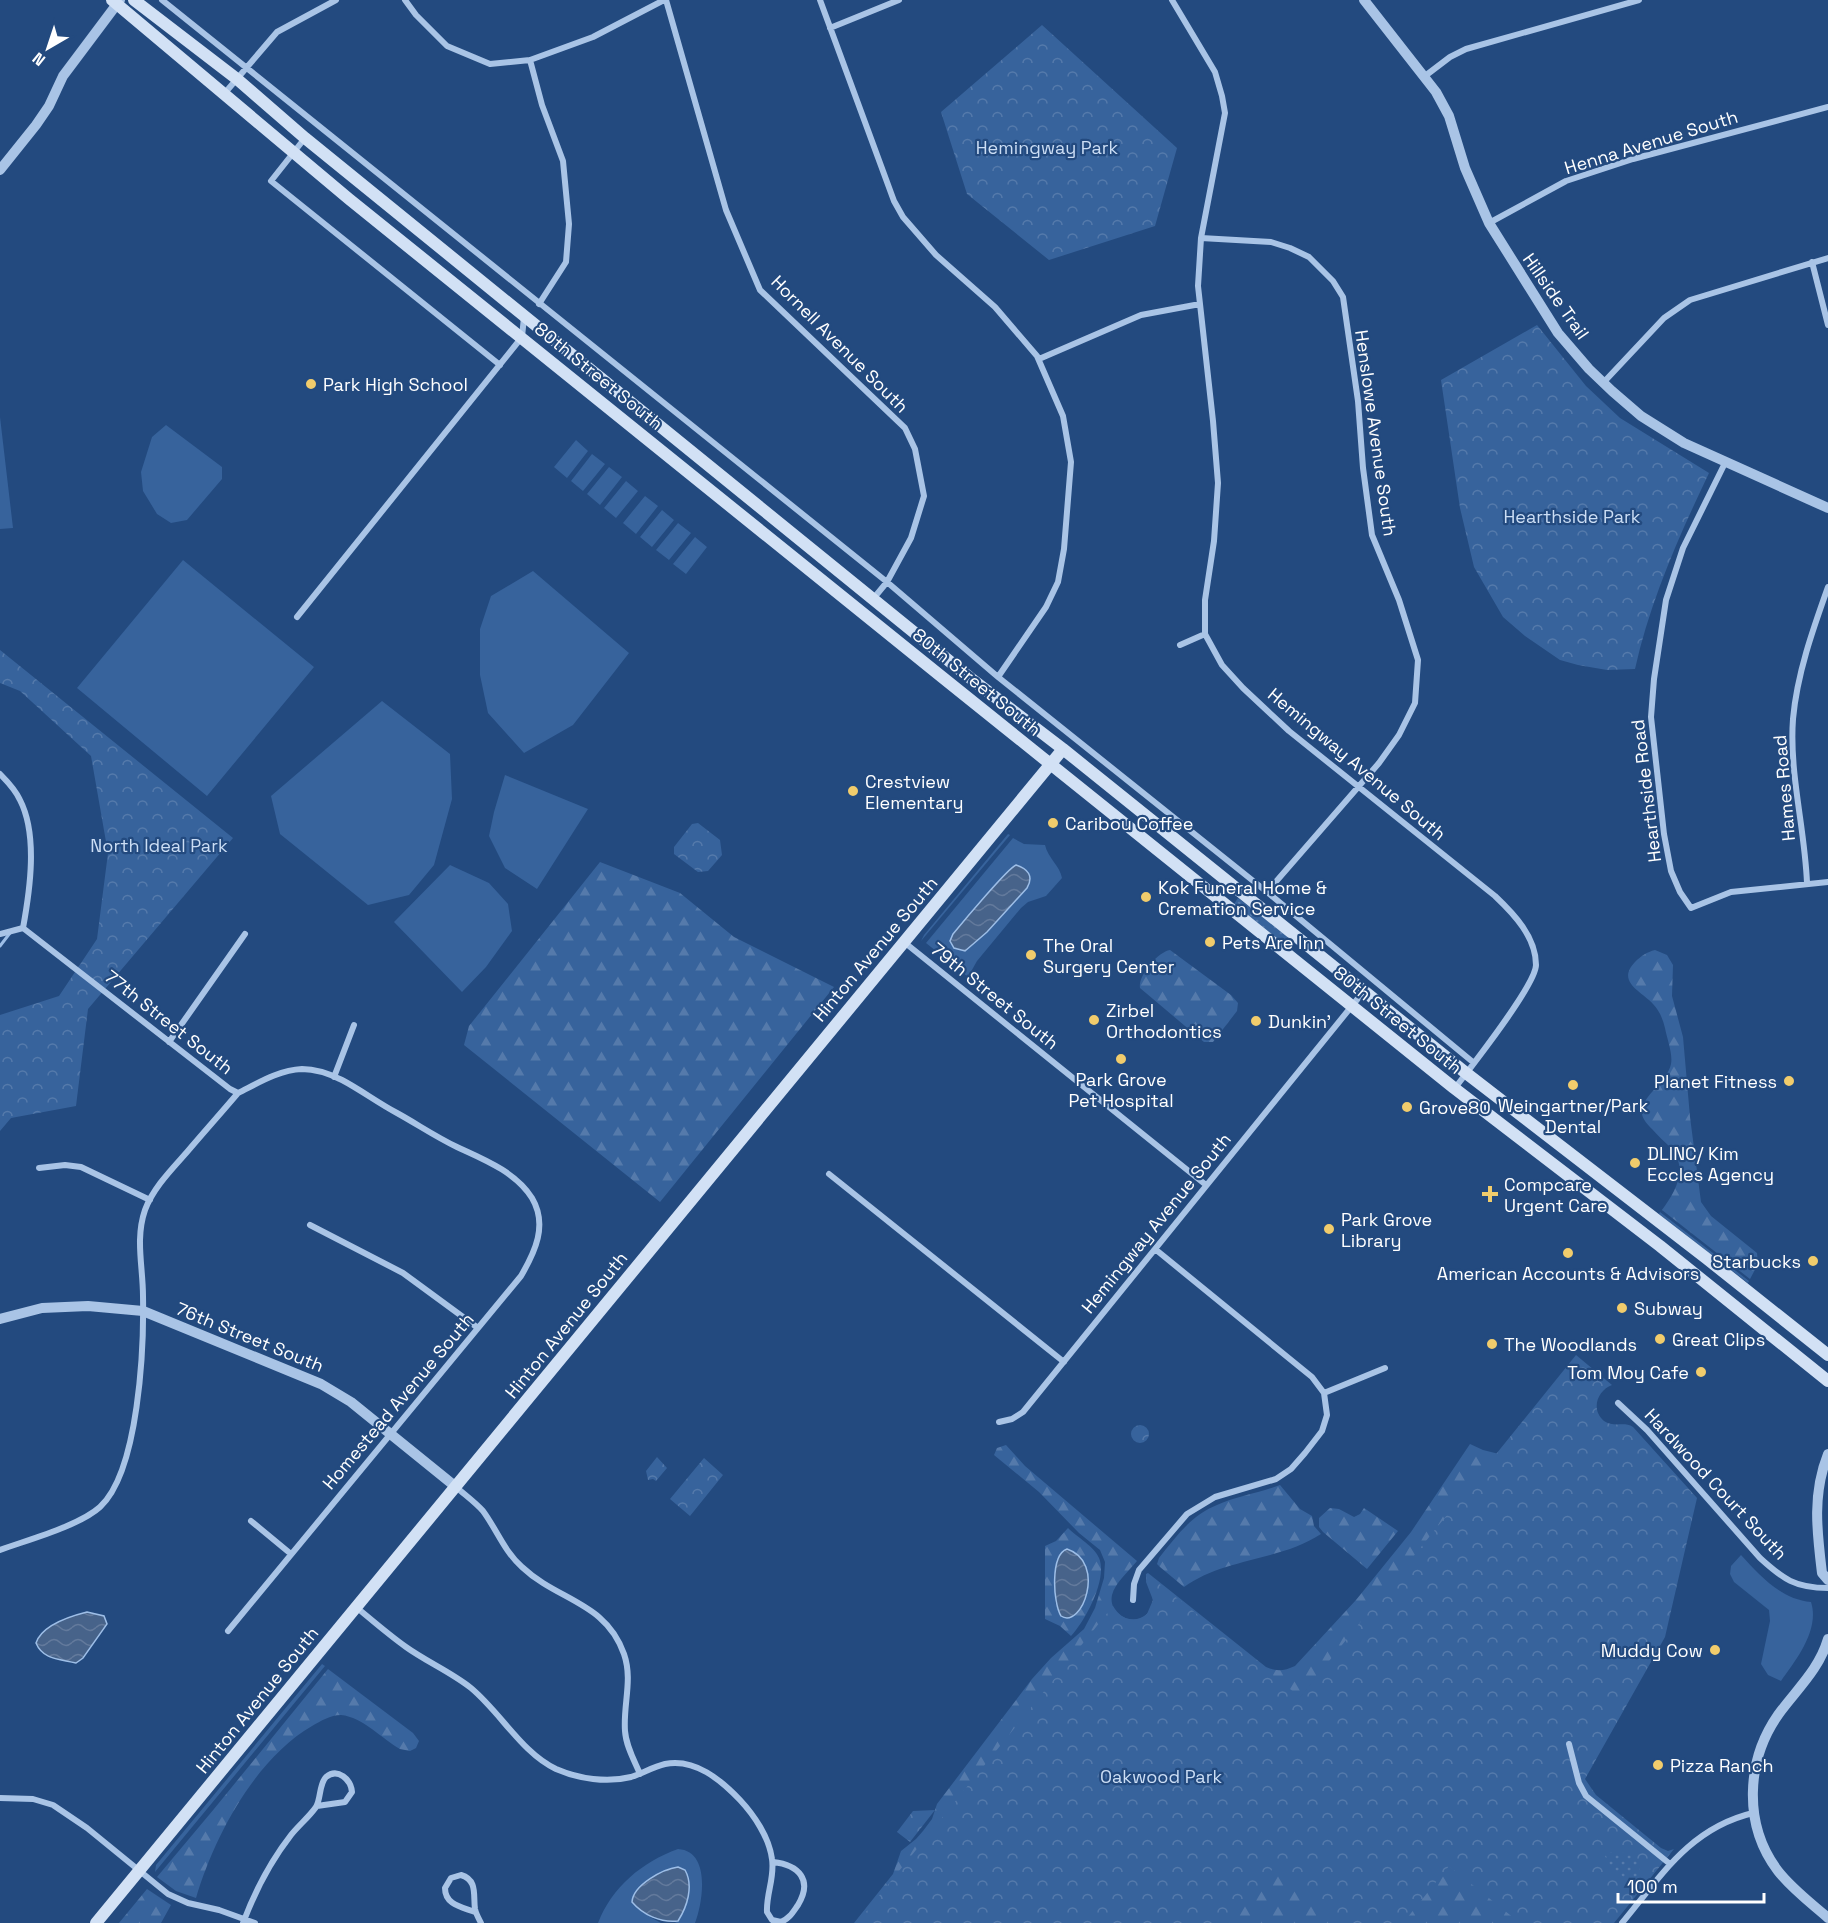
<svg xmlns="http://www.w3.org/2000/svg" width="1828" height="1923" font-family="'Space Grotesk',sans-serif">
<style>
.grass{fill:#37639c}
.forest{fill:url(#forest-firs);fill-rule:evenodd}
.park{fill:url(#park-crowns)}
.garden{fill:url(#garden-dots)}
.water{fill:url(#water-waves);stroke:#9dbee7;stroke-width:1.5}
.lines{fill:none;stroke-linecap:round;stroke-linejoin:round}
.stream{stroke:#9dbee7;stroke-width:3}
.minor{stroke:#a9c4e6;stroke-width:6}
.tertiary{stroke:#a9c4e6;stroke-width:10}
.secondary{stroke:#d2e1f5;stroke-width:12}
.poi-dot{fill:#f1cc6c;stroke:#234a7f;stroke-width:2}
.labels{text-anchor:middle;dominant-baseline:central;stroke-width:4.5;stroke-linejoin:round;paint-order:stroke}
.street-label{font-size:18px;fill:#fff;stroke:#234a7f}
.park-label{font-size:18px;fill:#ccdef5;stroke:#234a7f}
.poi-label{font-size:18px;fill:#fff;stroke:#234a7f;text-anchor:start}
</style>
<defs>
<pattern id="forest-firs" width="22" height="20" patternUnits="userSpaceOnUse" patternTransform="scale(1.5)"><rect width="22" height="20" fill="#37639c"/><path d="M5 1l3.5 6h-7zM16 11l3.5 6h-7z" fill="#557aab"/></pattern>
<pattern id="park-crowns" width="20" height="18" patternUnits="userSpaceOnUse" patternTransform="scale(1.5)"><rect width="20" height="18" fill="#37639c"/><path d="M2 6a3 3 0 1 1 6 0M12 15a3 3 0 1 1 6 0" fill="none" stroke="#557aab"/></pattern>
<pattern id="garden-dots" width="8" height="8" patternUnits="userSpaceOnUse" patternTransform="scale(1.5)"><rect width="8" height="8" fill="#37639c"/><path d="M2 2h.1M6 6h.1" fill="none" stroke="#557aab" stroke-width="1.8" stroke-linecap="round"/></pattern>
<pattern id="water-waves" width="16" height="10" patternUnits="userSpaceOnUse" patternTransform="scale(1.5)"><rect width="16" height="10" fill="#47638a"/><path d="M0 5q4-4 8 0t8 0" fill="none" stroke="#637a9c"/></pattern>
</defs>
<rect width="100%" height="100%" fill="#234a7f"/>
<path class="grass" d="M0,417l13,111 -13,1z
M166,425l56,42v12l-35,41 -16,3 -14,-9 -14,-23 -2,-19 11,-35z
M576,440l12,11 -21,27 -13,-11z
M592,454l13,10 -22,27 -12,-10z
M609,467l13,10 -22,28 -13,-11z
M626,481l12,10 -22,27 -12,-10z
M645,496l13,10 -22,28 -13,-11z
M662,510l12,10 -22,27 -12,-10z
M678,523l13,10 -22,27 -13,-10z
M695,537l12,10 -21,27 -13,-10z
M183,560l131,107 -107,129 -130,-108z
M533,571l96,82 -56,72 -49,28 -36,-40 -8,-38v-46l11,-33z
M382,701l68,53 2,45 -18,66 -25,30 -41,10 -88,-71 -9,-38z
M505,775l83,34 -51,80 -32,-21 -16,-32 5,-24z
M1008,834l2,1 -89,106 3,-6z
M1013,838l11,6 21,1c3,13 15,21 17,33l-16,18 -18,6 -7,6 -44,53 -9,16 -42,-34z
M450,865l39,18 19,21 4,27 -26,36 -24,25 -68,-70z
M1660,1212l89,69 -1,2 -89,-69z
M1741,1555c19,21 40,44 70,47 9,28 -15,58 -30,79l-13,-6 -7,-11 9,-43 -1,-11 -35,-28 -4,-8 1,-8z
M322,1664l3,2 -170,206 1,-7z
M678,1849c33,2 25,53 17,74h-20l3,-2 9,-47 -5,-6 -32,49 11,6h-63c14,-36 44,-61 80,-74z"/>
<path class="forest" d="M600,862l80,31 54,44 100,50 -174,215 -196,-157 5,-19z
M1170,950l61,45 7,8 -1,8 -24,31h-9l-64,-54c-2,-13 18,-36 30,-38z
M1655,950l12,5 6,10 -1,31 11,41 7,80 11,85 10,14 46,37 1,11 -8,15 -88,-69c13,-18 27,-41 9,-62 -6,-6 -13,-12 -19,-19 -4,-4 -9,-9 -10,-15 -3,-16 26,-33 29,-50 2,-10 -4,-25 -6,-36 -2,-9 -6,-18 -12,-24 -12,-13 -37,-22 -18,-42 6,-6 12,-10 20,-12z
M1470,1444l13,6 16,4 -383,469h-262l39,-49 8,-23 15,-12 7,-8 9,-12 5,-15 95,-125 19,-21 33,-29 11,-21 9,-30 1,-16 -5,-12 -21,-17 -40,-41 -45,-37 3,-7 9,-3 19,21 112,95c-8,10 -22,22 -25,34 -5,24 32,35 40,11 4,-12 -7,-20 -6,-32l2,-1 118,94c11,5 18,4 29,-1l61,-66 55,-68z
M1280,1485l20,24 12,7 2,10 7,8c-41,27 -97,24 -137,53l-24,-20 -3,-3 2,-6c16,-20 32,-43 58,-53 20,-9 42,-12 63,-20z
M1330,1508l9,1 15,8 6,-3 4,-6 34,23 -31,38 -44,-37 -4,-5v-9z
M1068,1528c9,9 27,19 31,30 9,21 -14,63 -28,78l-11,-10 -15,-7v-73l11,-5zM1057,1559l31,27 -9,25 -18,5 -6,-14z
M328,1669l85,64 6,8 -3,7 -6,3 -10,-2c-18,-10 -37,-32 -59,-34 -11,0 -20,6 -29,11 -57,33 -98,111 -116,172l-20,-7 -19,-14 57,-68z
M1435,1838l179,85h-417l69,-57z
M147,1889l24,16 -10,18h-42z"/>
<path class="park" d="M1042,25l135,123 -22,78 -106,34 -82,-66 -26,-82z
M1537,325l49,61 34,32 89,55c-30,63 -59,128 -74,196l-28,1 -29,-5 -18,-5 -35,-24 -22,-19 -29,-50 -14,-59 -19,-128z
M0,650l233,188 -145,171 -12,97 -65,12 -11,13v-116l59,-19 38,-57 11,-86 -17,-97 -71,-65 -20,-8z
M698,823l22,17 2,15 -14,16 -10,1 -24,-18v-7l18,-23z
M1576,1355l36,30c-14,5 -22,24 -8,36 10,7 20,0 29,6l64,71 -32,139 -80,142 11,16 65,53 7,3 6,-2 -60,74h-94l-71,-57 -46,57h-56l-72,-57 -46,57h-372l256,-317c8,14 21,18 34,8l6,-14 -7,-18 1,-8 153,123z
M1131 1434a9 9 0 1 1 18 0a9 9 0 1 1-18 0Z
M657,1457l10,11 -11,13 -3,-2 -5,1 -2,-9z
M704,1458l19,17 -33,41 -20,-17z
M935,1810l-25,32 -13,-10 16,-21z"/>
<path class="garden" d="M1238,898l50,39 -5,6 -49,-39z
M1608,1852l18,1 10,5 4,12 -5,15h-3l-22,-20 -5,-9z"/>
<path class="water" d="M1016,865c12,4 18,11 11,23l-40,44 -22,19 -11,-3 -4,-7 3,-7c9,-11 55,-66 63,-69z
M1067,1549c40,13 15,81 -6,67 -8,-13 -11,-61 6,-67z
M87,1612l17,4 3,8 -24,34 -7,5c-16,-4 -33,-3 -40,-20 6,-18 35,-27 51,-31z
M678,1867l7,3c9,16 2,37 -7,51 -17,2 -35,-6 -46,-19 1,-17 31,-33 46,-35z"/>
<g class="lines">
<path class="stream" d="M0,946l10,-13"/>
<path class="minor" d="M162,0l725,582 111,95 269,215 207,171
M405,0l11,15 31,31 43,18 40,-4 63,-23 71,-37
M666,0l60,210 34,80 145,138 10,21 9,47 -13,42 -24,44 -14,17
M820,0l74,201 9,16 33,38 59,52 42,49 26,60 8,46 -7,87 -6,33 -12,25 -48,70
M1172,0l43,72 7,24 3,17 -24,125 -3,48 15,135 5,62 -4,58 -9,59v34l17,31 21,23 46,43 206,165c19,18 41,41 41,69 0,20 -66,103 -81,123
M830,28l69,-28
M530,60l12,45 21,56 6,63 -3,38 -27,42
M1425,76l25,-19 16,-8 173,-49
M224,94l53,-62 59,-32
M305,138l-34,43 229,184
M1489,223l77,-42 67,-22 195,-52
M1201,238l70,4 19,6 19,9 24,24 10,16 15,104 5,67 9,67 27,65 19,60 -3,43 -16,32 -20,28 -112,129
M1812,262l16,63
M1039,359l102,-44 59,-11
M1603,383l61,-65 26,-18 138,-42
M1725,463l-42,85 -17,52 -12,79 -3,38 13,117 7,37 9,21 11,16 40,-16 97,-10
M297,617l225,-280 2,-20
M1180,645l25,-11
M0,774c7,7 16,17 20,26 18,35 10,90 3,128l207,161 8,4c20,-10 41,-23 64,-24 14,0 28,5 40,11 19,10 36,23 55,33 20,11 39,24 60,34 26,12 59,25 75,51 16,27 3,54 -11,78l-293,355
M1807,883c-2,-54 -18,-110 -14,-164 4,-45 20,-90 35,-132
M0,934l23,-6
M904,942l302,243
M169,1042l76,-108
M334,1077l20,-52
M39,1168l26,-3 16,2 69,33
M829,1174l235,188
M310,1225l93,48 75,55
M1324,1393l61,-25
M1618,1403l29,27 113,128c23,21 35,30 68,30
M999,1422l13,-3 11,-7 341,-421
M456,1487c9,8 19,15 27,24 14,19 21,40 39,56 36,34 84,35 102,87 9,26 -1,50 1,77 1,15 9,29 15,43
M251,1521l40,33
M0,1550c27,-10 79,-24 100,-43 39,-36 44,-160 43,-211 0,-29 -8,-57 2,-86 8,-22 27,-41 42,-58 17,-20 34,-39 51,-59
M1133,1600l1,-16 5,-14 48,-56 28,-17 61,-18 15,-10 14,-16 17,-22 5,-16 -3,-22 -12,-16 -157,-128
M356,1607c17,14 33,28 50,40 21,15 45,25 65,41 30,25 51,65 85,81 23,10 51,14 75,8 12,-4 22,-10 34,-13 30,-6 56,16 75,36 14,15 29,37 32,59 3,18 -6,35 -5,53l5,8 9,2c9,-4 12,-10 17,-17 15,-25 1,-40 -25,-43
M1569,1744l10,39 7,13 84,68
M0,1798l33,1 20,6 34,23 81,66 20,9 31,7 36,13
M475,1912c-13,-5 -30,-7 -30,-24l6,-10 10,-3c17,5 12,21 14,34 1,5 4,10 6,14
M243,1923c12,-32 27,-61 48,-88 8,-10 18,-18 25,-28 5,-8 3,-23 10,-30 12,-10 25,3 26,15l-7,10 -28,4
M1622,1923c39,-47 68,-95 131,-110"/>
<path class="tertiary" d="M1364,0l72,92 13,24 16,52 24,55 69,110 31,36 23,22 29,25 43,27 144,65
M0,170l36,-45 13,-19 14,-30 57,-76
M0,1319l42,-11 46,-2 55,5 178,73 30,18 105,85
M1828,1454c-16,40 -11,78 -6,119l6,7
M1828,1639c-9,31 -32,51 -50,76 -32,46 -35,110 0,156 14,18 33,32 50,47"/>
<path class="secondary" d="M112,0l237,199 593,478 512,411 206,158 168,135
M134,0l103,79 68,59 664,539 94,72 403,324 240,185 122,97
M96,1923l967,-1174"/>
</g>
<g class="poi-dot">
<circle cx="311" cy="384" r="6"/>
<circle cx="853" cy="791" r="6"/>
<circle cx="1053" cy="823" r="6"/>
<circle cx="1146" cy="897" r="6"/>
<circle cx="1210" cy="942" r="6"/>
<circle cx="1031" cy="955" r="6"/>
<circle cx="1094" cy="1020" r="6"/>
<circle cx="1256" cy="1021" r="6"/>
<circle cx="1121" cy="1059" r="6"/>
<circle cx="1789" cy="1081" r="6"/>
<circle cx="1573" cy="1085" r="6"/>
<circle cx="1407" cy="1107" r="6"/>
<circle cx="1635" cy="1163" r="6"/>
<path d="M1487 1185h6v6h6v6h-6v6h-6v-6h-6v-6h6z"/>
<circle cx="1329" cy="1229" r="6"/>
<circle cx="1568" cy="1253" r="6"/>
<circle cx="1813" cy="1261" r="6"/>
<circle cx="1622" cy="1308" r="6"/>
<circle cx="1660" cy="1339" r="6"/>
<circle cx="1492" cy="1344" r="6"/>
<circle cx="1701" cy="1372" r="6"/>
<circle cx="1715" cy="1650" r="6"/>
<circle cx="1658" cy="1765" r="6"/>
</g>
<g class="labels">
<g class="street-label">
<text transform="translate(1651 142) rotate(-17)">Henna Avenue South</text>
<text transform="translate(1556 296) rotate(55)">Hillside Trail</text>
<text transform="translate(840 344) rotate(45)">Hornell Avenue South</text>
<text transform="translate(599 376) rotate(39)">80th Street South</text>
<text transform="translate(1376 433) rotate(82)">Henslowe Avenue South</text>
<text transform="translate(977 682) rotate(39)">80th Street South</text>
<text transform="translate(1357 764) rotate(40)">Hemingway Avenue South</text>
<text transform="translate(1784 788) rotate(-95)">Hames Road</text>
<text transform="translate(1646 791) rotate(-97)">Hearthside Road</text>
<text transform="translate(875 949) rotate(-50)">Hinton Avenue South</text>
<text transform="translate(995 996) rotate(39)">79th Street South</text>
<text transform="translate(1398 1020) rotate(39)">80th Street South</text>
<text transform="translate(169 1022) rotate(38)">77th Street South</text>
<text transform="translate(1156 1223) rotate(-51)">Hemingway Avenue South</text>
<text transform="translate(566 1325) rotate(-51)">Hinton Avenue South</text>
<text transform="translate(250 1337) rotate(22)">76th Street South</text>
<text transform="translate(398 1401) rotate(-50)">Homestead Avenue South</text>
<text transform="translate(1716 1484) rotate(47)">Hardwood Court South</text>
<text transform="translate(257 1700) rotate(-51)">Hinton Avenue South</text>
</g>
<g class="park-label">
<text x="1047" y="147">Hemingway Park</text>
<text x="1572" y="516">Hearthside Park</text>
<text x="159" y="845">North Ideal Park</text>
<text x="1161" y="1776">Oakwood Park</text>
</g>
<g class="poi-label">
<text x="323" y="384">Park High School</text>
<text x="865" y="781">Crestview<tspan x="865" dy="21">Elementary</tspan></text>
<text x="1065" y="823">Caribou Coffee</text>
<text x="1158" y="887">Kok Funeral Home &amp;<tspan x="1158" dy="21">Cremation Service</tspan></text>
<text x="1222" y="942">Pets Are Inn</text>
<text x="1043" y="945">The Oral<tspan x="1043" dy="21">Surgery Center</tspan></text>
<text x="1106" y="1010">Zirbel<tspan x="1106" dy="21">Orthodontics</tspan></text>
<text x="1268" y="1021">Dunkin'</text>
<text x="1121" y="1079" text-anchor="middle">Park Grove<tspan x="1121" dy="21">Pet Hospital</tspan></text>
<text x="1777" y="1081" text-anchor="end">Planet Fitness</text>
<text x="1573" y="1105" text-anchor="middle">Weingartner/Park<tspan x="1573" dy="21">Dental</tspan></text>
<text x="1419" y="1107">Grove80</text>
<text x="1647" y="1153">DLINC/ Kim<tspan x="1647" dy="21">Eccles Agency</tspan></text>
<text x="1504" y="1184">Compcare<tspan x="1504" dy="21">Urgent Care</tspan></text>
<text x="1341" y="1219">Park Grove<tspan x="1341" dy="21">Library</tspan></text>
<text x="1801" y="1261" text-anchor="end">Starbucks</text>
<text x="1568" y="1273" text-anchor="middle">American Accounts &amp; Advisors</text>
<text x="1634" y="1308">Subway</text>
<text x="1672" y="1339">Great Clips</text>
<text x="1504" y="1344">The Woodlands</text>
<text x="1689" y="1372" text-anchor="end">Tom Moy Cafe</text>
<text x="1703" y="1650" text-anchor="end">Muddy Cow</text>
<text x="1670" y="1765">Pizza Ranch</text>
</g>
</g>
<g transform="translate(48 48) rotate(219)" stroke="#234a7f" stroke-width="4.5" paint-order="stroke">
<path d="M0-4.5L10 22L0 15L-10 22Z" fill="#ffffff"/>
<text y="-9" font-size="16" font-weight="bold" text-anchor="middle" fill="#ffffff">N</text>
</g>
<path d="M1618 1893v9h146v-9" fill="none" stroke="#ffffff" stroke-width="3"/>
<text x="1627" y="1893" font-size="18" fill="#ffffff" stroke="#234a7f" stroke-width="4.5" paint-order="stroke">100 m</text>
</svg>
